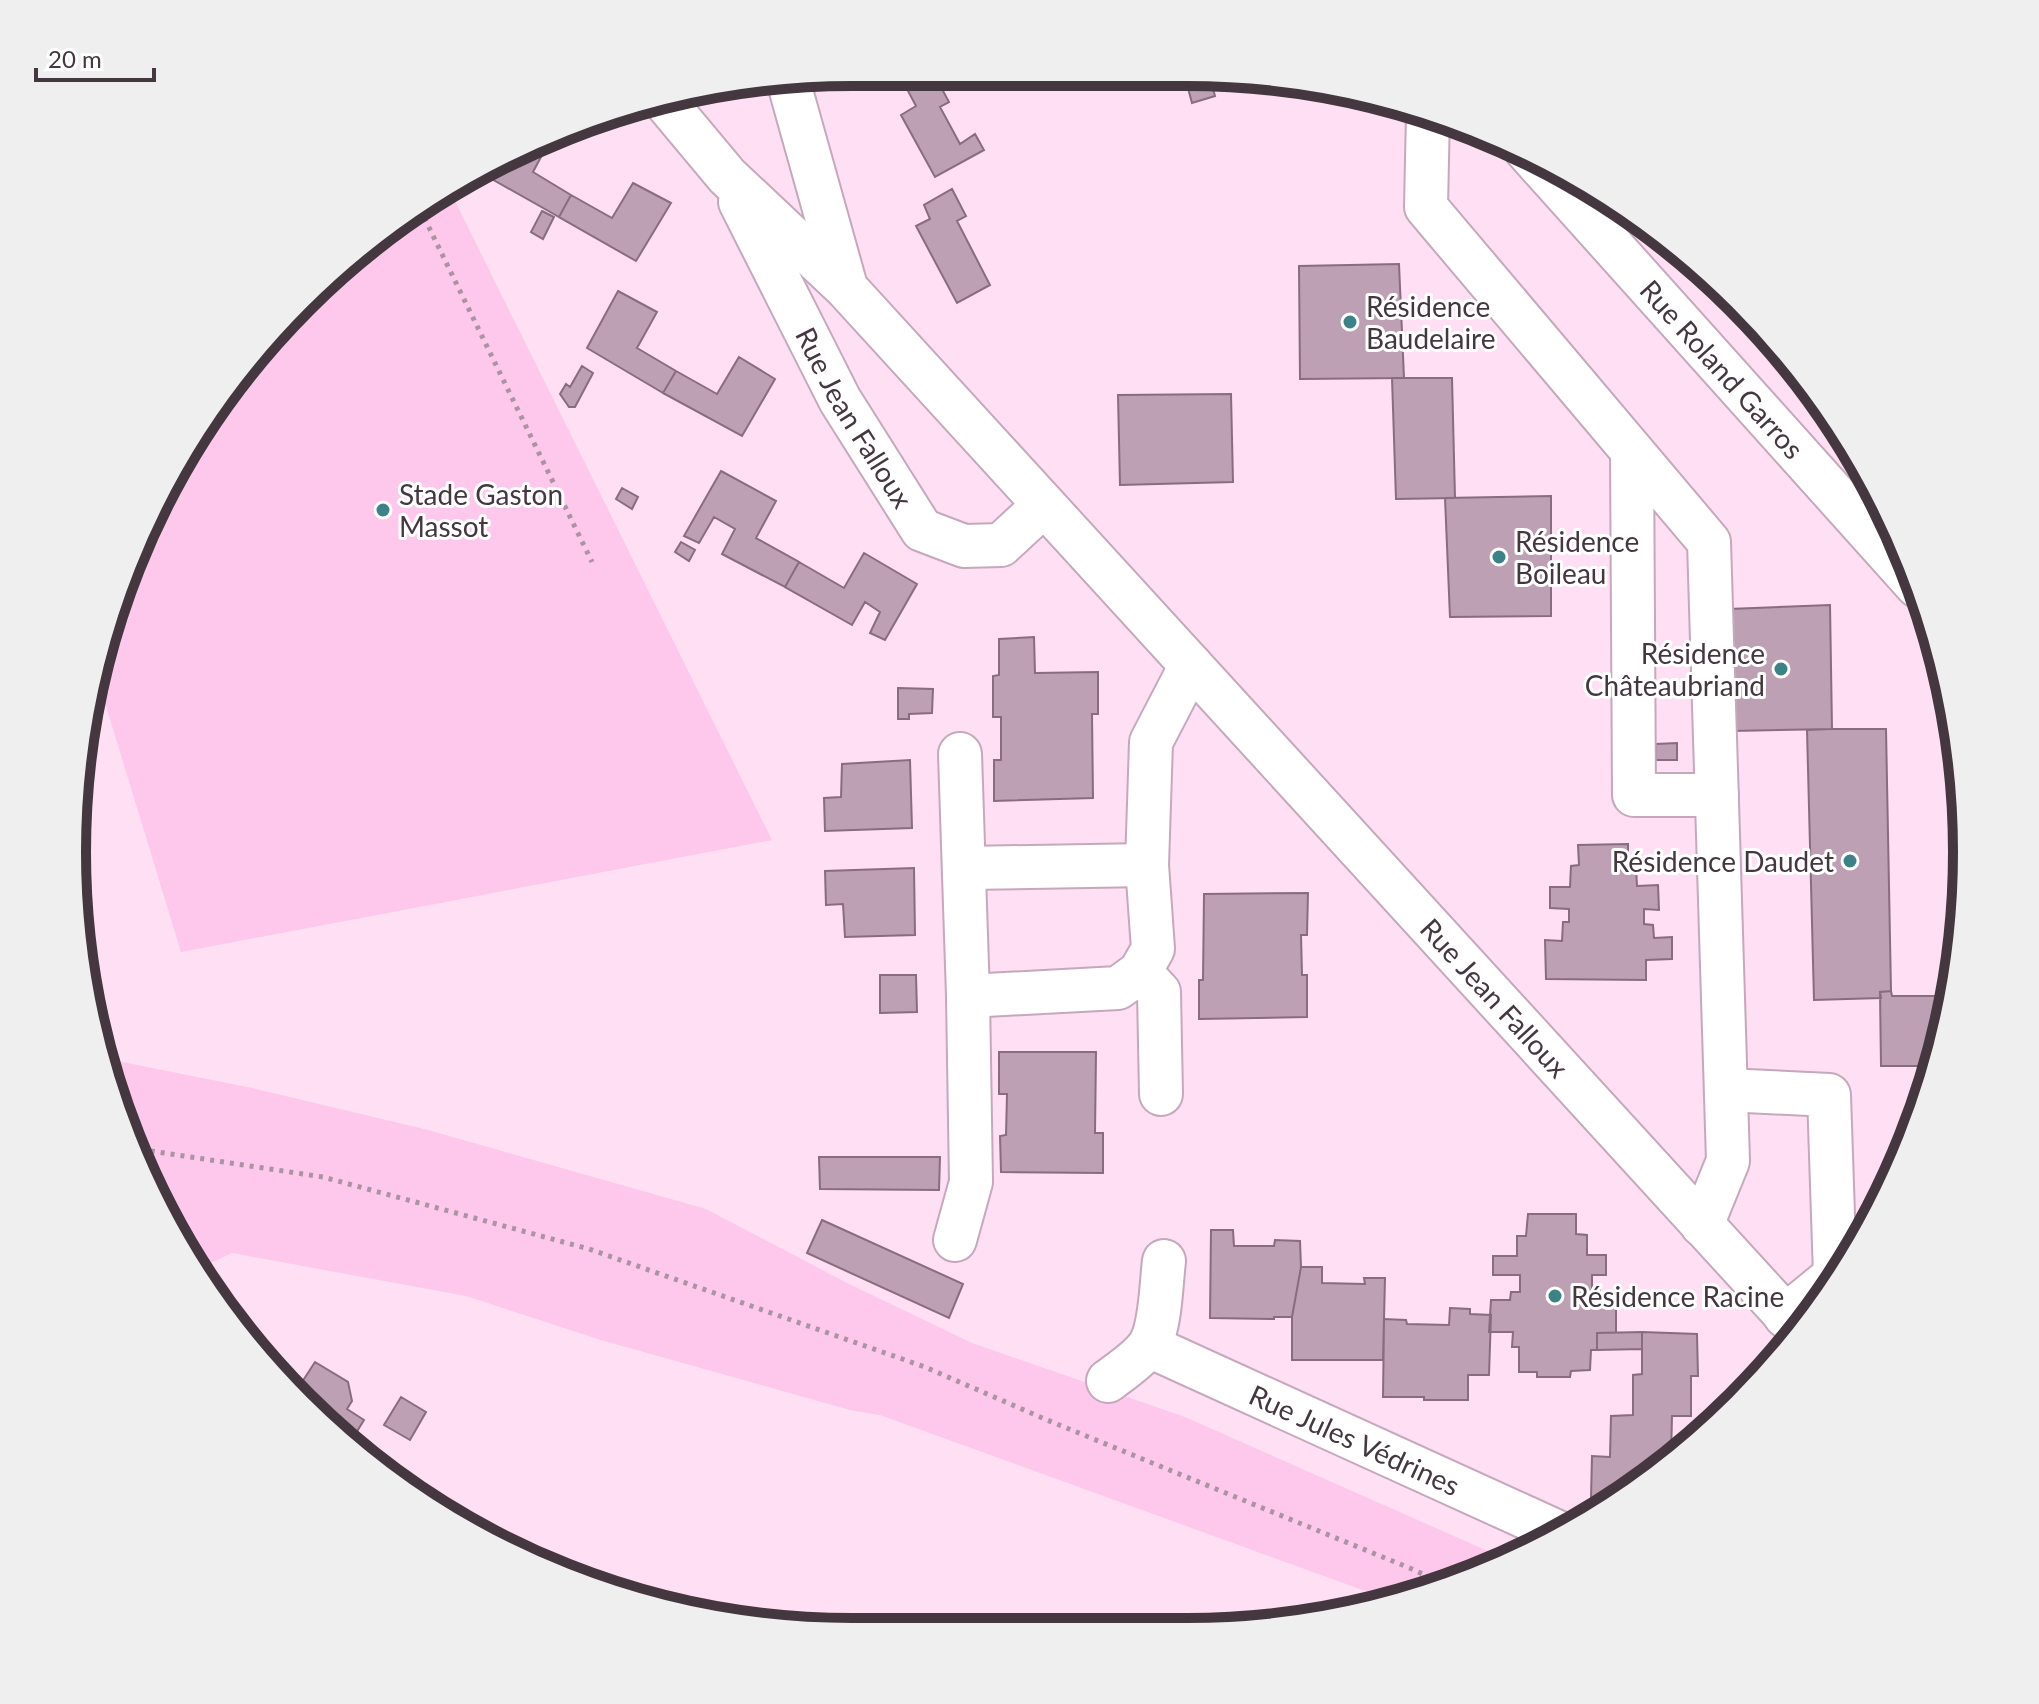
<svg xmlns="http://www.w3.org/2000/svg" width="2039" height="1704" font-family="Lato,sans-serif">
<style>
.green{fill:#fec8ec}
.building{fill:#bda0b3;stroke:#886c7f;stroke-width:2}
.lines{fill:none;stroke-linecap:round;stroke-linejoin:round}
.minor-casing{stroke:#c6a8bc;stroke-width:46}
.path{stroke:#aa93a2;stroke-width:5;stroke-dasharray:4 6;stroke-linecap:butt}
.minor{stroke:#fff;stroke-width:42}
.poi-dot{fill:#3b8388;stroke:#fff;stroke-width:3}
.labels{text-anchor:middle;dominant-baseline:central;stroke-width:6;stroke-linejoin:round;paint-order:stroke}
.poi-label{font-size:28px;fill:#443740;stroke:#fff;text-anchor:start}
.street-label{font-size:28px;fill:#443740;stroke:#fff}
.rim{fill:none;stroke:#443740;stroke-width:10}
</style>
<rect width="100%" height="100%" fill="#fedff4"/>
<path class="green" d="M448,187l324,653 -591,112 -83,-272 16,-79 89,-182 98,-119z
M107,1059l145,29 176,42 278,79 143,75 123,59 213,74 323,143 -22,12 -93,29 -513,-186 -30,-5 -249,-70 -135,-44 -234,-43 -36,17 -64,-119z"/>
<path class="building" d="M877,72l56,1 2,3 -27,15 -9,-16 -16,9z
M935,76l14,26 -9,5 20,37 15,-10 9,16 -49,27 -34,-62 15,-9 -8,-15z
M1185,77h25l5,19 -23,7z
M550,140l-17,32 38,23 -12,22 -76,-43 4,-8z
M633,183l38,20 -35,58 -77,-44 12,-22 41,23z
M952,189l14,27 -9,5 33,64 -33,18 -41,-77 14,-7 -6,-14z
M542,211l12,6 -11,22 -12,-7z
M1399,264l5,114 -104,1 -1,-113z
M618,291l39,21 -20,36 39,23 -13,22 -76,-45z
M739,357l36,22 -33,57 -79,-43 13,-22 41,23z
M582,366l11,7 -18,34h-6l-9,-13 6,-10 4,3z
M1392,378h60l3,120 -59,1z
M1231,394l2,88 -113,3 -2,-90z
M721,471l55,30 -20,37 43,24 -14,25 -63,-33 13,-25 -21,-12 -15,26 -15,-7z
M622,488l16,9 -6,12 -16,-10z
M1551,496v120l-101,1 -5,-119z
M681,542l14,8 -6,11 -14,-9z
M864,553l53,31 -32,56 -15,-7 10,-21 -15,-10 -13,23 -67,-38 14,-25 45,26z
M1830,605l2,124 -100,2 -3,-122z
M1034,637l1,36 63,-1v42h-6l1,84 -99,3v-41h7v-43h-8v-41l6,-1v-36z
M898,688l35,1 -1,24 -23,1v5h-11z
M1832,729h54l5,262 -11,1 1,6 -67,2 -7,-270z
M1677,743v17h-21v-16z
M910,760l2,68 -87,3 -1,-33 17,-1 1,-33z
M1628,844v21l8,1 1,20 21,-1 1,25 -15,-1v15l9,1 1,13 18,-1v22l-26,1v20l-100,-1 -1,-39 17,1 1,-19h6v-13l-19,-1v-21h20l1,-21 8,-1 -1,-20z
M914,868l1,67 -70,2 -2,-33 -17,1 -1,-34z
M1308,893l-1,42h-6l1,40h5v42l-108,2v-39h4l1,-86z
M880,975h36l1,37 -37,1z
M1891,991l1,5h61l-20,70h-52l-1,-74z
M999,1052h97l-1,81h8v40l-102,-1 -1,-36 6,-1 1,-41h-8z
M819,1157h121l-1,33 -119,-1z
M1528,1214h48v20l11,1v20h19v20h-14v14l8,1v17h16v26h-19v17h-6l-1,20 -19,1 -1,6h-33v-5h-18v-25h-7l1,-15h-24l2,-32h19l1,-8h9v-17h-27v-19h24v-20h9z
M822,1220l141,64 -14,34 -142,-65z
M1211,1230h22l1,16h40l1,-6 25,1 1,26 -9,50h-18v2l-64,-1z
M1301,1267h21v16l43,1 -1,-6h21l-2,82h-91v-43z
M1450,1308l20,1v5l21,1 -2,60h-21v25h-44v-3h-41l1,-78 22,1 1,4 42,1z
M1642,1332l55,2 1,42h-7v40h-19l-1,42h-18v16l-30,25h-32l1,-43 18,1 1,-41 22,-1v-40l9,-1z
M1642,1332v17l-45,1v-17z
M315,1362l33,20 4,19 -5,8 17,11 -16,26 -11,-8 -51,-58 4,-6 12,8z
M401,1397l25,15 -16,28 -26,-15z
M390,1471l75,46 -5,9 -72,-51z"/>
<g class="lines">
<g class="minor-casing">
<g id="minor">
<path d="M788,80l58,207"/>
<path id="s1" d="M661,97l66,79 119,112 953,1042"/>
<path d="M1428,113l-2,94 283,335 19,619 -26,64"/>
<path id="s2" d="M1526,150l391,436"/>
<path id="s3" d="M740,202l100,198 82,130 42,16 37,-1 43,-40"/>
<path d="M1632,451l2,344h83"/>
<path d="M965,868l182,-3"/>
<path d="M1140,972l19,20 2,102"/>
<path d="M968,996l150,-8 22,-16 13,-23 -6,-84 4,-123 40,-77"/>
<path d="M1726,1090l103,5 6,180 -50,41"/>
<path d="M955,1240l16,-58 -3,-186 -8,-242"/>
<path id="s4" d="M1149,1346l411,187"/>
<path d="M1108,1381c13,-10 29,-20 39,-33 14,-17 14,-64 17,-87"/>
</g>
</g>
<path class="path" d="M420,209l172,353
M131,1148l192,29 266,72 336,118 122,53 365,149 34,16"/>
<use href="#minor" class="minor"/>
</g>
<g class="poi-dot">
<circle cx="1350" cy="322" r="8"/>
<circle cx="383" cy="510" r="8"/>
<circle cx="1499" cy="557" r="8"/>
<circle cx="1781" cy="669" r="8"/>
<circle cx="1850" cy="861" r="8"/>
<circle cx="1555" cy="1296" r="8"/>
</g>
<g class="labels">
<g class="poi-label">
<text x="1366" y="306">Résidence<tspan x="1366" dy="32">Baudelaire</tspan></text>
<text x="399" y="494">Stade Gaston<tspan x="399" dy="32">Massot</tspan></text>
<text x="1515" y="541">Résidence<tspan x="1515" dy="32">Boileau</tspan></text>
<text x="1765" y="653" text-anchor="end">Résidence<tspan x="1765" dy="32">Châteaubriand</tspan></text>
<text x="1834" y="861" text-anchor="end">Résidence Daudet</text>
<text x="1571" y="1296">Résidence Racine</text>
</g>
<g class="street-label">
<text stroke="none"><textPath href="#s2" startOffset="294">Rue Roland Garros</textPath></text>
<text stroke="none"><textPath href="#s3" startOffset="244">Rue Jean Falloux</textPath></text>
<text stroke="none"><textPath href="#s1" startOffset="1228">Rue Jean Falloux</textPath></text>
<text stroke="none"><textPath href="#s4" startOffset="226">Rue Jules Védrines</textPath></text>
</g>
</g>
<path d="M0 0H2039V1704H0ZM852 86H1187A766 766 0 0 1 1953 852V852A766 766 0 0 1 1187 1618H852A766 766 0 0 1 86 852V852A766 766 0 0 1 852 86Z" fill="#f0eff0" fill-rule="evenodd"/>
<path class="rim" d="M852 86H1187A766 766 0 0 1 1953 852V852A766 766 0 0 1 1187 1618H852A766 766 0 0 1 86 852V852A766 766 0 0 1 852 86Z"/>
<path d="M36 68v12h118v-12" fill="none" stroke="#443740" stroke-width="4"/>
<text x="48" y="68" font-size="24" fill="#443740" stroke="#ffffff" stroke-width="6" paint-order="stroke">20 m</text>
</svg>
